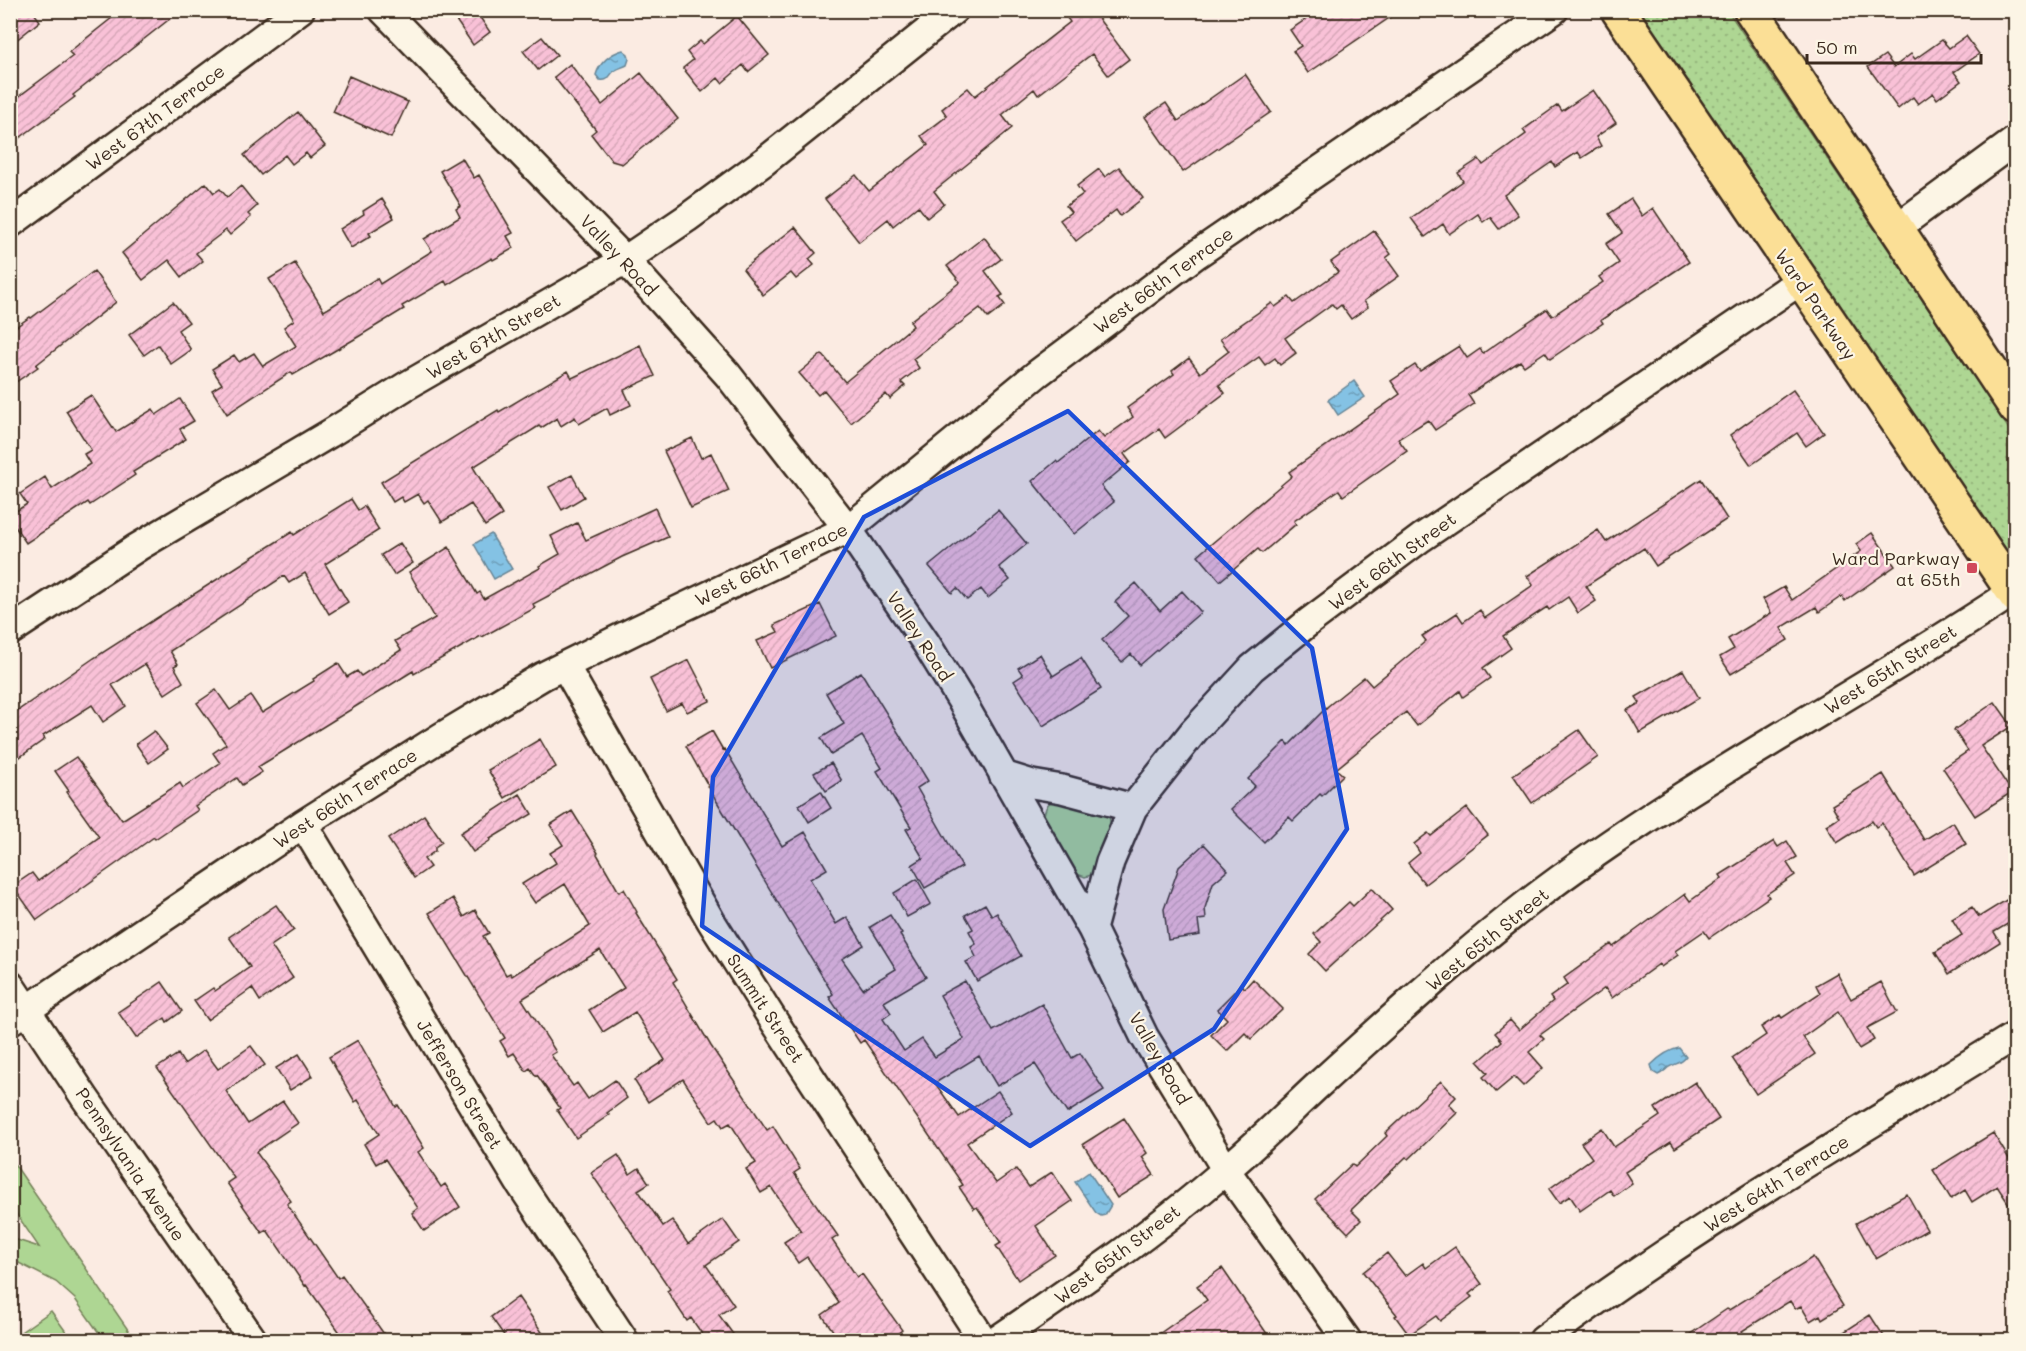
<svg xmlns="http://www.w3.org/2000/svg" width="2026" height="1351" font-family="Mali,sans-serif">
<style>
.green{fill:#aed693;stroke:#748058;stroke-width:1.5}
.park{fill:url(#park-dots);stroke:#748058;stroke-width:1.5}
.water{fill:url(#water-ripples);stroke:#678595;stroke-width:1.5}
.building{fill:url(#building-hatch);stroke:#3b2a1e;stroke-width:1.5}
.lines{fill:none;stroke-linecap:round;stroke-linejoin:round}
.minor-casing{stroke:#3b2a1e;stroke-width:32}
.major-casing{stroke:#3b2a1e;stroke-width:38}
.minor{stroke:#fcf5e5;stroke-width:27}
.major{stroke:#fbdf96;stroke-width:33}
.marked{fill:#1d4ed8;fill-opacity:0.2;stroke:#1d4ed8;stroke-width:4.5;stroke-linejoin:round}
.poi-dot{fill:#d1495b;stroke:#fcf5e5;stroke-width:2}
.labels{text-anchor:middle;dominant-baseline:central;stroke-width:4.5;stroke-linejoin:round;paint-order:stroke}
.street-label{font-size:18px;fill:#3b2a1e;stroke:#fcf5e5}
.poi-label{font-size:18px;fill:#3b2a1e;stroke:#fcf5e5;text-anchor:end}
</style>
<defs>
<pattern id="park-dots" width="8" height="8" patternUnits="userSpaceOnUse" patternTransform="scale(1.5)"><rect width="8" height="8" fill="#aed693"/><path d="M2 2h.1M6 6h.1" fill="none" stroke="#97b87e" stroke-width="1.8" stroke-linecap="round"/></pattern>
<pattern id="water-ripples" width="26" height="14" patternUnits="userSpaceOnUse" patternTransform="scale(1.5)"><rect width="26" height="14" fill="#84c2e4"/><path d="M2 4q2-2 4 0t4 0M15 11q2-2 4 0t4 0" fill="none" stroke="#6d9eb8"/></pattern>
<pattern id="building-hatch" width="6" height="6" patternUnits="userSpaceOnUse" patternTransform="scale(1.5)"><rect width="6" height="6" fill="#f9c1d7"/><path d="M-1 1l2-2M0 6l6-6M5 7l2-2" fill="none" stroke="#d6a6b8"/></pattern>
</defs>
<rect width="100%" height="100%" fill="#fbebe2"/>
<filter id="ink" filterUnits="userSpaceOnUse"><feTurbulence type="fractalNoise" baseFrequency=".0167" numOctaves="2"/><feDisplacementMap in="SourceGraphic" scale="12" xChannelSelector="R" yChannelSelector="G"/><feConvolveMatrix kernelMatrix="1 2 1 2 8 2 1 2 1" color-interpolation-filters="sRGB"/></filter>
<g filter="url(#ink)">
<path class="green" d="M1058,800l45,11 6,5 2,10 -15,43 -5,6 -6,2 -8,-3 -33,-59c2,-9 4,-14 14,-15z
M11,1159l124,181h-31l-29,-41 -19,-17 -45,-23v-21l28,9 -28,-41z
M51,1311l21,29h-61v-1z"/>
<path class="park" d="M1638,11h90l287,427v121l-6,-4 -9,-11z"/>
<path class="water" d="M623,50l5,4 1,5 -2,6c-4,2 -10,4 -13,6 -6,6 -5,10 -14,9l-4,-5c3,-12 15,-22 27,-25z
M1354,381l11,16 -27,18 -10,-15z
M491,534l21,35 -18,10 -20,-35z
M1679,1048l7,9c-5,7 -10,6 -17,10 -4,3 -6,6 -11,8l-5,-3 -2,-7c8,-8 18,-15 28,-17z
M1089,1172l22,33 -6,10 -4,1 -5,-3 -21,-31z"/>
<path class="building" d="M10,10h22l8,11 -30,24z
M122,10h59l-108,85 2,2 -65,48v-42l63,-47 -4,-4z
M449,10h26l15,22 -17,13z
M1061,10h31l37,49 -21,16 -16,-21 -54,41 -4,-6 -32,26 10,13 -78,63 10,13 -17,14 -9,-12 -25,20 -5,-7 -29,23 -34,-43 31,-24 13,16 59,-46 -7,-9 26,-20 -5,-7 26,-21 7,8 95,-74z
M1320,10h81l-93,63 -15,-22 8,-5 -11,-16z
M737,16l32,39 -21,17 -5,-7 -21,18 -4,-5 -16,14 -19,-24 10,-8 -6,-8 13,-11 3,3z
M1966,36l13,18 -25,18 7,9 -24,18 -4,-6 -15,11 -5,-7 -15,12 -30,-42 17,-12 9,12 17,-13 4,5 27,-19 7,8z
M542,37l15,18 -19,15 -15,-19z
M570,64l32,41 39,-32 37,46 -56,45 -10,-3 -21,-27 5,-4 -42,-53z
M1245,74l26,38 -88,60 -38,-55 21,-14 12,18z
M349,76l59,26 -17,36 -58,-26z
M1593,90l23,33 -20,14 5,9 -19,12 -4,-6 -23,15 -3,-5 -48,33 14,20 -19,14 -9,-12 -7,5 -5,-8 -29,20 -6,-10 -18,13 -14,-19 52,-37 -5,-8 21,-14 4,6 43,-31 -3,-4 35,-25 4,6z
M298,112l27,34 -15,12 -4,-5 -14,11 -7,-9 -24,20 -17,-20z
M462,158l12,20 5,-3 34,58 -6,3 7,12 -21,12 -1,-2 -45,27 -2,-4 -43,25 2,3 -51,31 -60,35 -2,-3 -64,42 -15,-24 10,-6 -10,-15 22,-14 5,7 15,-9 9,13 33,-20 -12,-19 10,-7 -25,-41 26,-16 29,48 53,-33 3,6 52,-33 -8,-12 36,-22 -4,-8 5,-3 -21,-35z
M1119,167l24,31 -23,18 -4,-6 -40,31 -16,-21 11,-8 -5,-6 17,-12 -6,-8 22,-17 6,8z
M206,183l8,10 6,-4 7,8 14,-11 16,20 -9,8 3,3 -21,18 -4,-5 -30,23 7,8 -21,16 -13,-17 -26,20 -21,-27z
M382,199l12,19 -25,15 2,3 -20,12 -11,-19 24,-15 -1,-3z
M1631,199l11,17 11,-8 36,54 -88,58 2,3 -53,36 -5,-7 -21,14 -4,-5 -52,34 6,9 -39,26 -7,-10 -30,19 9,12 -64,45 -4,-6 -45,31 2,3 -34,29 -4,-4 -38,32 -22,-26 94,-79 -3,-4 111,-78 -9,-13 24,-16 5,6 39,-25 8,12 13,-9 3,4 64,-44 5,7 51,-34 -4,-5 20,-14 -13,-19 16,-11 -13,-19z
M795,227l21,26 -7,6 5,6 -18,14 -5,-6 -28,22 -20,-26z
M1374,231l17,23 -5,4 13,18 -35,25 4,6 -17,12 -10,-14 -5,4 -4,-5 -47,34 11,15 -16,12 -5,-7 -10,7 -6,-8 -40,28 6,8 -60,45 -6,-9 -35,25 6,8 -29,24 13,16 -40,32 -42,-53 24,-20 2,2 40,-32 6,7 29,-21 -6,-9 47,-34 -2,-3 17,-13 11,15 29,-22 -9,-12 52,-36 3,4 14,-10 5,6 44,-31 -7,-10z
M984,237l17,22 -16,12 18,24 -4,2 6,8 -17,13 -8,-10 -67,51 6,9 -18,14 4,4 -15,13 -4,-5 -35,29 -27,-33 -6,5 -19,-22 23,-19 23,28 68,-56 -3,-5 50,-39 -13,-16z
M94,271l22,31 -80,63 2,2 -28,19v-55l20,-14 1,1z
M173,302l16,20 -11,8 13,20 -20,14 -13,-19 -14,10 -15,-20z
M640,345l15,31 -31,14 7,15 -21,10 -3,-7 -28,16 -4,-7 -14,9 -4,-8 -16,10 -2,-2 -66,41 29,48 -17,11 -14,-22 -29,18 -14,-22 -4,3 -6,-9 -14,8 -3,-5 -8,5 -12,-20 117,-72 1,2 69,-41 4,7z
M1793,390l31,43 -18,13 -9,-13 -46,32 -21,-30z
M91,395l25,37 37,-23 3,6 24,-16 14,22 -14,8 6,10 -53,33 2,3 -45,30 -2,-3 -62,41 -16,-24v-4l17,-11 -7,-10 25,-17 7,12 38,-25 -6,-10 7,-4 -25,-39z
M692,438l9,20 10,-5 18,38 -38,17 -27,-57z
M572,475l12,22 -22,13 -13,-23z
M1701,479l26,40 -71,47 -12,-18 -58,38 10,15 -18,12 -10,-16 -19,13 -2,-3 -44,29 8,12 -28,20 7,10 -27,19 -3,-6 -43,35 -11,-14 -70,57 7,6 -21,21 -2,-2 -27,27 -4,-4 -25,25 -33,-33 24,-23 -7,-7 38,-38 3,4 39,-39 36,-29 8,9 54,-45 -4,-5 35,-23 6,9 17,-12 5,8 48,-33 -6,-9 71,-46 8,12z
M351,499l7,11 6,-4 15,24 -54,34 23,38 -19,12 -24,-41 -16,10 -5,-7 -114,75 8,13 -4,2 9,16 -18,12 -20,-30 -33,21 14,21 -23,16 -11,-17 -49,31 2,3 -35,25v-48l84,-58 155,-99 43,-27 2,3z
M655,508l13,29 -46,20 -89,47 2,4 -53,29 -1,-1 -67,38 -1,-3 -155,96 4,5 -20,13 -5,-7 -42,28 3,4 -43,29 -1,-2 -117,83 -24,-34 19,-13 6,8 61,-44 -32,-45 2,-1 -14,-20 21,-14 46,63 58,-37 3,5 37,-25 -7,-10 13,-9 -29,-41 19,-13 14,20 21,-14 11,17 52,-32 -1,-2 25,-16 9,14 10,-6 4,5 40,-26 -6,-9 40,-23 -26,-46 40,-25 28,47 3,-2 4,7 56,-31 -1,-2 21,-12 -9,-18 26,-13 9,17z
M998,510l29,34 -28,23 11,13 -22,18 -7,-9 -14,11 -10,-12 -5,5 -23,-27z
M1872,533l23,33 -50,35 -3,-5 -23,16 -3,-5 -35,21 7,12 -57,34 -11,-17 14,-8 -6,-10 43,-26 -8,-14 21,-12 8,13 69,-49 -5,-7z
M400,543l13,20 -19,12 -13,-20z
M1136,583l24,28 22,-20 19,21 -61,53 -9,-11 -9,8 -20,-22 26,-24 -13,-14z
M820,604l16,32 -66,32 -13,-27 21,-9 -4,-7z
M1040,654l13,22 28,-18 20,31 -58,37 -29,-45 9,-6 -5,-7z
M689,660l21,41 -23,11 -5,-9 -16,8 -16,-32z
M1683,670l16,28 -59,35 -13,-23 13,-7 -4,-6z
M861,672l67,109 -11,7 45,79 -37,21 -13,-23 11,-7 -17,-29 5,-2 -34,-56 5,-3 -20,-32 -31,19 -10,-17 23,-14 -18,-31z
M1995,702l17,24 -31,20 31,46 -37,24 -32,-48 25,-17 -14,-21z
M1579,730l19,27 -66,46 -19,-28z
M154,731l14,18 -19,14 -13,-19z
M712,731l11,19 2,-1 57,97 23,-14 22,37 -17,10 26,45 11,-7 17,28 -22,14 21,30 33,-20 -26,-42 20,-12 12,19 -2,1 26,42 -42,25 7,11 -8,6 21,32 18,-12 13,18 29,-18 -24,-44 25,-14 28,50 49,-27 30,54 8,-5 24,37 -37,23 -32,-49 -38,22 -18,-30 -44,27 24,34 39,-26 14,21 -45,31 29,40 20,-14 13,18 23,-15 20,29 -36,25 19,29 -37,25 -22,-34 5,-3 -24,-36 -3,2 -15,-22 4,-2 -99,-145 -4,3 -31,-46 4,-3 -117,-194 -30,-54z
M540,739l16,28 -51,31 -17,-28z
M831,763l11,18 -16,10 -12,-18z
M1883,774l41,66 29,-18 13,22 -52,32 -32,-53 -6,4 -4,-6 -35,22 -11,-18 13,-8 -7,-12z
M821,791l10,17 -22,14 -10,-17z
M520,794l12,20 -42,25 1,1 -18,12 -13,-19z
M1467,808l21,27 -63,49 -17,-21 12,-10 -6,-9 14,-11 3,3z
M572,811l26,42 -1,1 22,38 5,-3 13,23 -1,1 41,66 -4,3 38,64 56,84 6,-4 27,43 -6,4 44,63 -6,4 25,37 5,-3 40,56 -13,11h-49l-18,-26 17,-12 -32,-46 -9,6 -14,-21 17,-11 -30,-44 -10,6 -15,-24 10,-6 -26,-40 -7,4 -6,-9 -6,4 -28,-43 -35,23 -14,-22 31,-20 -30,-48 -32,20 -14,-22 35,-22 -24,-38 -78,49 34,53 -5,3 22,31 4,-3 11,16 27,-19 12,18 -20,15 2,2 -33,23 -19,-28 3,-2 -23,-33 -1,1 -6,-8 -4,3 -12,-18 -5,3 -9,-15 5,-3 -76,-125 24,-15 11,19 11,-7 14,23 -6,3 23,39 4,-2 2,3 78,-50 -25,-42 -30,19 -13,-19 34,-21 -6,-10 13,-8 -13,-20z
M424,815l18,27 -7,5v4l-11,8 6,8 -16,11 -26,-39z
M1774,841l4,6 9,-6 10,16 -10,6 8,12 -28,19 2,3 -60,41 -5,-7 -29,20 3,4 -17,12 -2,-3 -47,34 -7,-10 -65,47 4,4 -15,13 14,16 -20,18 -9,-9 -18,15 -13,-15 5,-4 -10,-11 24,-21 -7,-8 15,-13 9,10 34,-29 -3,-4 18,-13 -4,-6 47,-34 2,3 72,-53 5,7 32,-23 -2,-3z
M1204,844l24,26 -15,13 -8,25 1,11 -8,1 2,15 -32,5 -4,-31 15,-42z
M917,879l14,25 -24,13 -13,-24z
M1372,888l20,22 -67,61 -16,-17 12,-12 -7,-8 35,-32 4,4z
M2016,894v25l-22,13 6,10 -51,32 -14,-22 27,-17 -10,-16 20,-12 7,10z
M985,904l7,12 5,-3 24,43 -44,25 -11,-19 10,-5 -5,-10 5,-3 -7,-13 4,-2 -8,-14z
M276,905l18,25 -23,16 22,32 -33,23 -8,-13 -45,32 -13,-19 19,-13 2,3 35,-24 -21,-30z
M1837,973l14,26 30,-17 16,30 -30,16 7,12 -15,9 -21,-37 -35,25 12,17 -59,40 -24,-36 34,-23 -5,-8 19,-12 2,3 38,-25 -4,-8z
M1253,979l30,30 -32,30 -6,-6 -18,18 -16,-16 16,-16 -10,-10 24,-24 4,3z
M162,982l20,29 -15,11 -2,-4 -29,20 -18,-26z
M358,1040l38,67 2,-2 26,43 -6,4 23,35 4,-3 15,23 -36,24 -12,-18 6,-5 -33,-49 -9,5 -12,-20 15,-10 -21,-34 -3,2 -26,-45z
M251,1046l14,19 -39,26 22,33 35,-23 15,22 -42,29 35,49 -4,3 51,74 4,-3 47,66h-43l-40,-56 -1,1 -38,-56 -5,3 -35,-50 7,-5 -77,-110 21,-14 6,10 20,-14 14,19z
M299,1054l14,22 -23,14 -14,-22z
M1441,1081l15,16 -7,7 8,9 -48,46 -3,-2 -55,53 10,10 -13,13 -33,-34 37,-35 3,3 32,-31 -2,-3z
M1695,1082l24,37 -44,29 -4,-6 -46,30 7,11 -18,13 -4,-6 -30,21 -10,-15 -11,7 -10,-14 43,-31 -11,-15 21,-15 12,19 46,-31 -5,-8z
M1124,1118l23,35 -5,4 12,18 -37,23 -34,-54z
M1993,1133l23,37v45l-19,-29 -25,16 -7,-12 -14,9 -18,-29z
M618,1155l12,19 9,-6 10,15 -11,7 25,36 9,-6 16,24 35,-25 16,23 -33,23 28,40 -15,10 19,26h-31l-16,-23 -4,3 -20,-30 3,-2 -79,-116z
M1907,1194l20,36 -51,29 -20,-36z
M1455,1247l27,37 -13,10 3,3 -32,24 -4,-5 -27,19 -14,-19 2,-1 -34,-43 24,-19 18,23 18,-13 3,5z
M1813,1257l30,49 -21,13 -2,-4 -10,6 -9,-15 -6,3 -5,-8 -48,30 7,10h-69l47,-32 2,1z
M1222,1268l50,73h-123l58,-41 -10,-14z
M518,1297l30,44h-40l-17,-24z
M1870,1315l17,26h-57z"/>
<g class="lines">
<g class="minor-casing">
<path id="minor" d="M383,10l242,250 103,115 120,154 78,114 35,57 131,229 52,107 82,134 121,170
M10,224l290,-214
M1895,229l121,-89
M10,631l128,-84 191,-113 77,-48 219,-126 62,-42 78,-57 189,-151
M565,666l146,255 59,94 213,325
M1003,775l29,9 30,5 71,19 61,-77 58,-63 58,-47 111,-83 379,-257
M303,824l216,358 105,158
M1092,929l18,-67 23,-54
M10,985l75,113 168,242
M10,1021l293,-197 138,-87 70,-42 32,-19 93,-46 212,-101 189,-155 160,-120 357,-244
M997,1340c79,-54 158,-108 230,-171 31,-26 59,-54 89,-82 69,-63 138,-126 212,-184 153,-118 327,-205 488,-313
M1543,1340c150,-113 313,-206 473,-305"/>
</g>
<g class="major-casing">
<path id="major" d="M1618,10l398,586
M1751,10l265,398"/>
</g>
<use href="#minor" class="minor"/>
<use href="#major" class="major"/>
</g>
</g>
<path class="marked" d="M1068,411l244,237 35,181 -133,200 -184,117 -328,-220 11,-149 151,-260z"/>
<rect class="poi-dot" x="1966" y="562" width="12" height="12" rx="3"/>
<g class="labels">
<g class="street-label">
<text transform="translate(155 117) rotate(-36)">West 67th Terrace</text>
<text transform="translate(619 255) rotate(47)">Valley Road</text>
<text transform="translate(1163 280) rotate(-36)">West 66th Terrace</text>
<text transform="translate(1816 304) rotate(56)">Ward Parkway</text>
<text transform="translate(493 336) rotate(-30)">West 67th Street</text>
<text transform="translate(1392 561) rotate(-36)">West 66th Street</text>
<text transform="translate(771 564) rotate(-26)">West 66th Terrace</text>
<text transform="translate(920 636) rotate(57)">Valley Road</text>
<text transform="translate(1890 669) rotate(-32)">West 65th Street</text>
<text transform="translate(345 798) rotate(-33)">West 66th Terrace</text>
<text transform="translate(1487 939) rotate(-39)">West 65th Street</text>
<text transform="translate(766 1008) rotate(57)">Summit Street</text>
<text transform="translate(1160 1058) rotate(60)">Valley Road</text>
<text transform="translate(460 1084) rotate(59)">Jefferson Street</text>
<text transform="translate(131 1164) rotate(56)">Pennsylvania Avenue</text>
<text transform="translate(1776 1183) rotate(-32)">West 64th Terrace</text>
<text transform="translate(1117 1254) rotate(-37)">West 65th Street</text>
</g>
<g class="poi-label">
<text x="1960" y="558">Ward Parkway<tspan x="1960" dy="21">at 65th</tspan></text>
</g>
</g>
<rect width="2026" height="1351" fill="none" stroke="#fcf5e5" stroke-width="36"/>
<rect x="18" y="18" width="1990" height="1315" fill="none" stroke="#3b2a1e" stroke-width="2" filter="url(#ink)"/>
<path d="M1807 54v9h174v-9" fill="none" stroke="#3b2a1e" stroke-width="3"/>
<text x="1816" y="54" font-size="18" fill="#3b2a1e" stroke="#fcf5e5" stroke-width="4.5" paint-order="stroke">50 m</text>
</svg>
